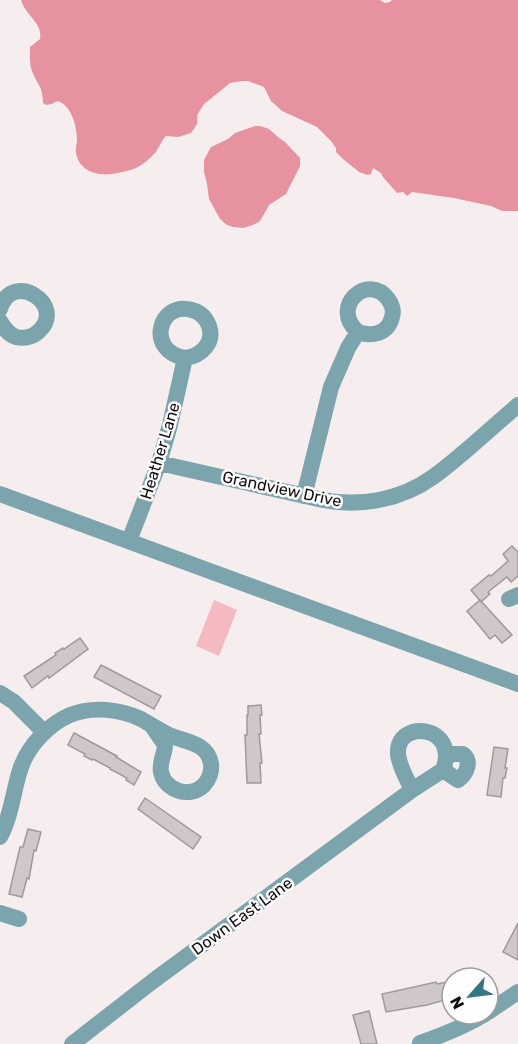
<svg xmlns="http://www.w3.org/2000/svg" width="518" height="1044" font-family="Rubik,sans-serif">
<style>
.green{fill:#f5bac1}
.water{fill:#e7939f}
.building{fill:#d0c7c8;stroke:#a09899;stroke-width:1.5}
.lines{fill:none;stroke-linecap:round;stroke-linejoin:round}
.minor{stroke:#7ba4ad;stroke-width:16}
.labels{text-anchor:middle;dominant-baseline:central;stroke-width:5;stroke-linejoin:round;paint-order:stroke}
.street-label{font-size:16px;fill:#0e0c0c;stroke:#fffdfd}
</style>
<rect width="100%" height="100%" fill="#f6eeee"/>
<path class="green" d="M214,600l23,10 -18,46 -23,-10z"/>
<path class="water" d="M21,0h359l5,3 5,-1 2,-2h126v211h-16l-11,-5 -37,-8 -42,-6 -5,4 -4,-4 -6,1 -14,-16 -2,-4 -8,-5 -2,6 -3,1 -9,-3 -16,-13 -7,-7v-4l-5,-7 -14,-14 -35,-16 -11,-10 -7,-14 -16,-6h-6l-12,2 -26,21 -7,11v9l-6,9 -13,4 -12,-1c-6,6 -7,14 -13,19 -15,15 -21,15 -41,19 -15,2 -33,-3 -36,-21 -1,-4 1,-9 1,-13 0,-14 -6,-36 -20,-39l-5,3 -6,1 -3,-2c0,-17 -6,-18 -11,-32 -3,-8 -2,-16 -2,-24l10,-8c3,-16 -15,-24 -19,-39z
M255,126h5l9,3 9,8 7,5 15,16v8l-14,28 -17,11 -9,16 -7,4 -10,3 -10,-1 -6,-2 -7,-6 -11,-20 -2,-15 -3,-12v-12l7,-13 17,-8 7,-6z"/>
<path class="building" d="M512,546l6,6v24l-7,6 -4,-5 -19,15 2,2 -9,8 -10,-12 18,-15 2,1 17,-15 -5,-7z
M480,600l32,35 -10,8 -7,-8 -5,4 -23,-28z
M80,638l8,11 -39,29 -1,-2 -16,12 -8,-12 32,-21 -1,-2 8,-5 1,1z
M101,665l60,31 -7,13 -60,-32z
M261,705l1,10h-2l1,19h-2l3,29h-2l1,20h-14l-2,-48h2v-20h1v-9z
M74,733l43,23 -1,1 25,15 -7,13 -8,-5 1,-2 -17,-9v-1l-17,-9 -1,1 -8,-4 1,-2 -17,-9z
M494,747l14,2 -3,19h2l-2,10h-2l-2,19 -14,-2z
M145,798l56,39 -8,12 -55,-40z
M28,829l13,3 -5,19 -2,-1 -5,29 -2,-1 -5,19 -13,-3 11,-47h3z
M518,923v37l-15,-8z
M452,981v17l-25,7 -41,7 -4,-18 54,-12 1,2z
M369,1011l8,33h-16l-8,-29z"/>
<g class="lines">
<path class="minor" d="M0,309c12,-40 67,-4 39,22 -6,6 -15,8 -23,6 -8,-3 -12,-9 -16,-16
M159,463l164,37c38,7 78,0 110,-23 13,-9 24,-19 36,-29 16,-14 33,-29 49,-43
M0,494l518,190
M304,496l27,-109 17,-39 10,-16c14,5 30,2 34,-15 2,-6 0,-13 -4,-18 -20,-27 -59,8 -30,33
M129,541l30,-78 11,-38 15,-67c16,-2 30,-15 24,-32 -3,-8 -9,-14 -17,-16 -33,-10 -47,41 -7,48
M509,599l9,-4
M0,693l14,9 30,30
M443,770l15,10c9,-6 14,-19 5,-26h-9l-7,2
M0,837c12,-22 13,-47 21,-70 8,-22 28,-43 49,-52 22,-9 50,-6 71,4 9,5 18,11 28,16 15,7 39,7 42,29 1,7 -2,15 -7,21 -14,14 -39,6 -43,-13 -2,-10 4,-18 4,-27l-13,-19
M0,913l19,6
M488,1012l30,-20
M420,1043c23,-8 44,-16 65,-29
M72,1044l81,-63 259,-191 31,-20c17,-45 -47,-52 -45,-16 1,12 9,25 14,36"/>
</g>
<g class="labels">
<g class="street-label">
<text transform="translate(160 451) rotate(-73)">Heather Lane</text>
<text transform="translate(282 489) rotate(12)">Grandview Drive</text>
<text transform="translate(242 916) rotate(-36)">Down East Lane</text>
</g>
</g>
<g transform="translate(470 996) rotate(242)"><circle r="28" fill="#fffdfd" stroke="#9f9d9d" stroke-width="1.5"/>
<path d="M0-4.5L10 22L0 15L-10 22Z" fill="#327785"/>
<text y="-9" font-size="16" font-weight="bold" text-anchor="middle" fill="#0e0c0c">N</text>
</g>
</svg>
